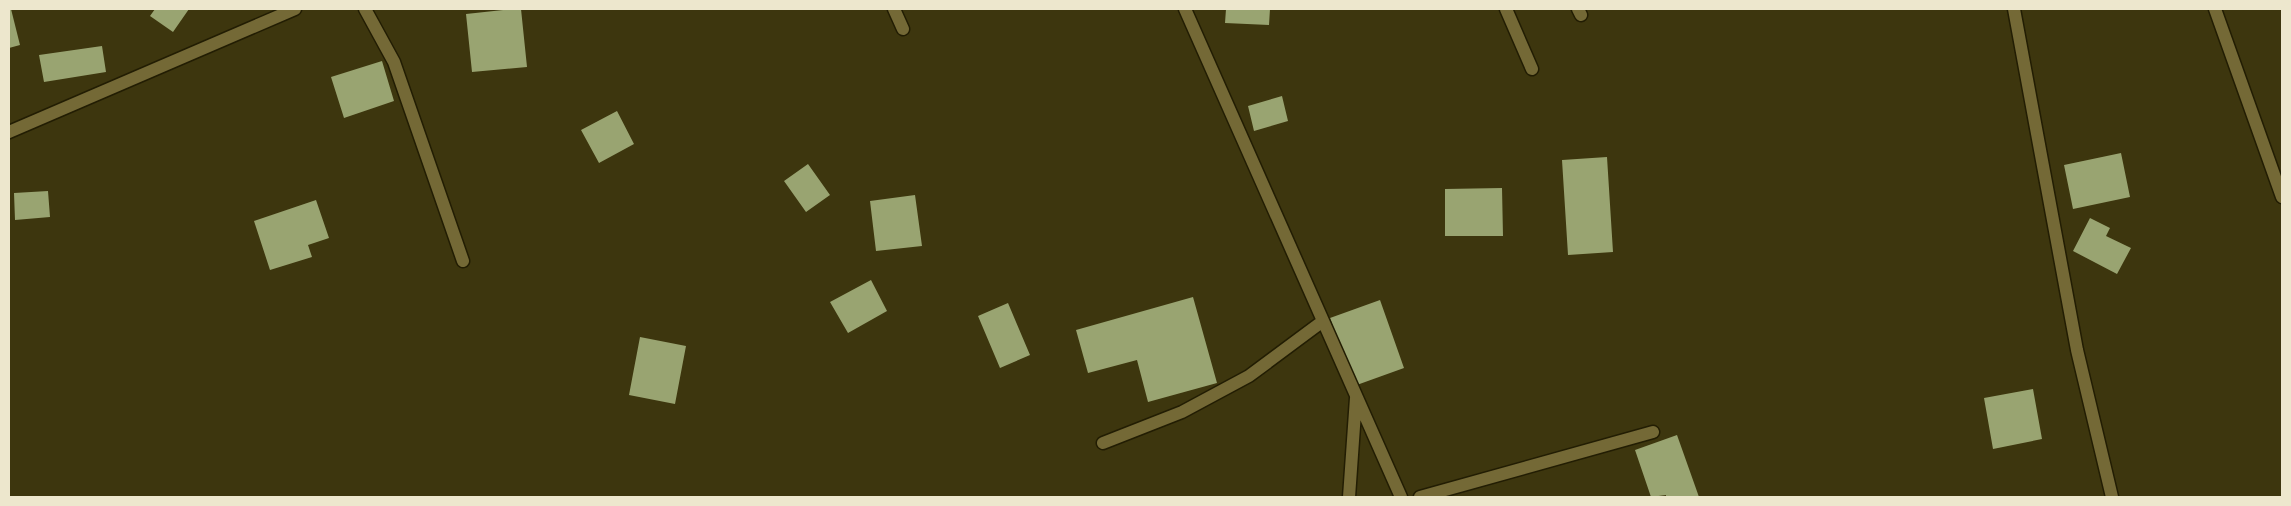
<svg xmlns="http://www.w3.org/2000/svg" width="2291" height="506" font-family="Lato,sans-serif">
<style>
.building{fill:#99a471}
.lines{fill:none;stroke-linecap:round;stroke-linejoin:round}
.lane-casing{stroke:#221d03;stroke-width:15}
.street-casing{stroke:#221d03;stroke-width:15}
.secondary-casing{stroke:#221d03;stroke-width:15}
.lane{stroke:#746936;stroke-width:12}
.street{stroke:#746936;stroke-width:12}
.secondary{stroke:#746936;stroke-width:12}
</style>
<rect width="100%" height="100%" fill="#3d360e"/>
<path class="building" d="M9,9h2l9,36 -11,3z
M155,9h34l-16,23 -23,-16z
M512,9h9l6,58 -55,5 -6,-58z
M1226,9h44l-1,16 -44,-2z
M102,46l4,26 -62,10 -5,-27z
M382,61l12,40 -50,17 -13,-41z
M1282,96l6,25 -34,10 -6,-25z
M617,111l17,33 -35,19 -18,-33z
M2121,153l9,44 -57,12 -9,-44z
M1607,157l6,95 -45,3 -6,-95z
M808,164l22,31 -24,17 -22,-31z
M1502,188l1,48h-58v-47z
M48,191l2,26 -35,3 -1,-27z
M915,195l7,51 -46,5 -6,-50z
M316,200l13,38 -21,7 4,12 -42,13 -16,-49z
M2090,218l20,10 -4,8 25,12 -14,26 -44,-23z
M871,280l16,31 -39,22 -18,-31z
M1193,297l24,86 -69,19 -11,-42 -49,13 -12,-43z
M1380,300l24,68 -50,18 -24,-68z
M1008,303l22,52 -30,13 -22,-52z
M640,337l46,9 -11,58 -46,-9z
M2033,389l9,50 -49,10 -9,-51z
M1677,435l22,62h-33v-2l-15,2 -16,-47z"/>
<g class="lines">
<g class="lane-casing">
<path id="lane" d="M1578,9l3,6
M1420,497l233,-65"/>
</g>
<g class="street-casing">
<path id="street" d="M365,9l29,53 69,199
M894,9l9,20
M1185,9l216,488
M1506,9l26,60
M2014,9l63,341 35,147
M2215,9l67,188
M1103,443l79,-31 67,-36 74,-55
M1349,497l7,-99"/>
</g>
<g class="secondary-casing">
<path id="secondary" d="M9,132l286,-123"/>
</g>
<use href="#lane" class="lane"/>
<use href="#street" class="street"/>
<use href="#secondary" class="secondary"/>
</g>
<rect width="2291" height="506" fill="none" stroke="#ede7cd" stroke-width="20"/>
</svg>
